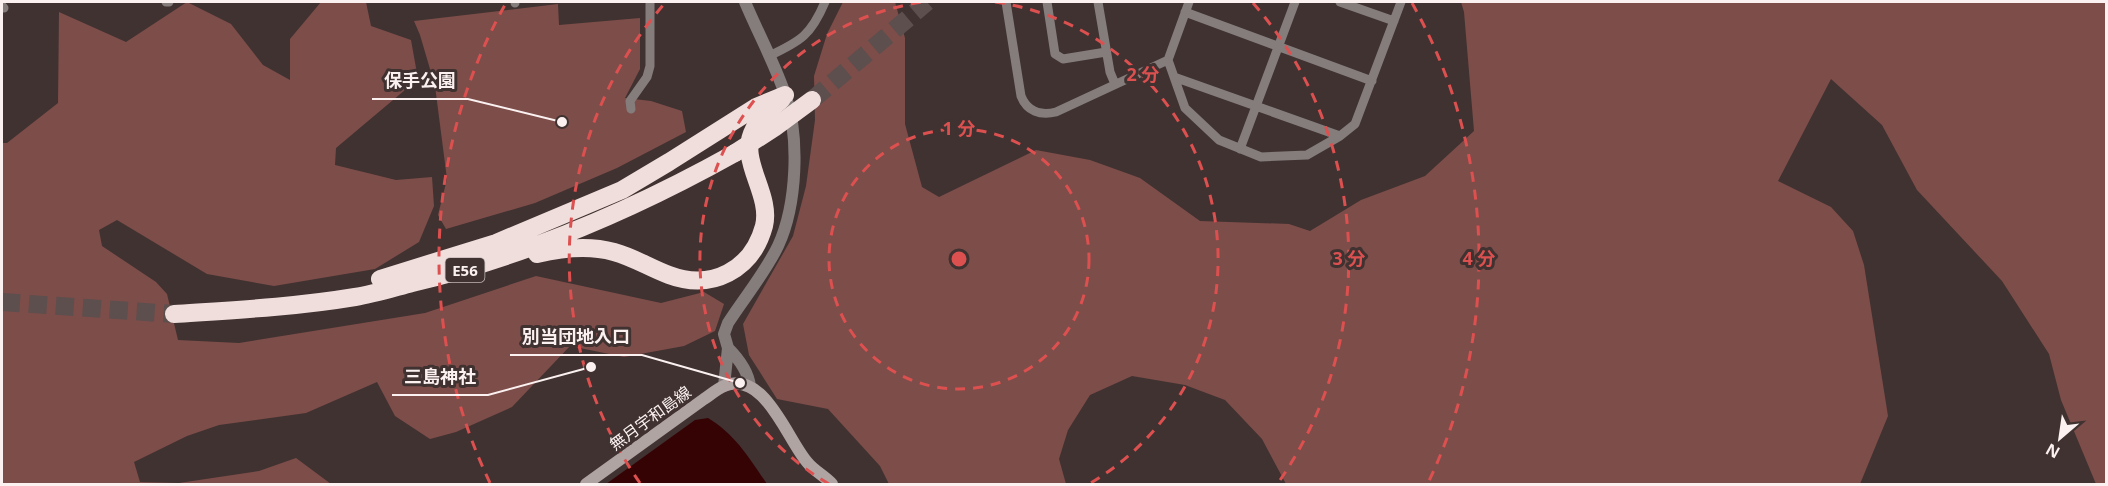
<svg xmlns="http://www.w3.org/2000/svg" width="2108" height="486" font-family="'Noto Sans','Noto Sans JP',sans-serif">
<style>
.green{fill:#7d4d49}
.water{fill:#360305}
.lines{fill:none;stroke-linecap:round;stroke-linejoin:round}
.motorway-tunnel{stroke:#5c4f4e;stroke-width:18;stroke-dasharray:18 9;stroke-linecap:butt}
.minor{stroke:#847d7c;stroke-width:9}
.tertiary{stroke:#847d7c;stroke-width:12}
.secondary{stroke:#b0a4a3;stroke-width:12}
.motorway{stroke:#f0dedc;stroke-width:18}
.motorway-bridge{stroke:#f0dedc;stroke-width:18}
.ring{fill:none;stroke:#dd5050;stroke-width:3;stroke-dasharray:10 8}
.labels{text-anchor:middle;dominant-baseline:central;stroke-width:6;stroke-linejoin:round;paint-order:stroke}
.shield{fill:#403231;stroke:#c2b8b7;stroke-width:1.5}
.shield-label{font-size:15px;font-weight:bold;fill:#faf1f0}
.street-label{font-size:16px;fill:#faf1f0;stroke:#403231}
.centre{fill:#dd5050;stroke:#403231;stroke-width:3}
.ring-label{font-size:18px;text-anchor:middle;font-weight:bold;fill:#dd5050;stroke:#403231;stroke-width:6;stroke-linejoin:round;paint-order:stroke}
.leader{fill:none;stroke:#faf1f0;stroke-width:2}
.callout-dot{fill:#faf1f0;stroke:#403231;stroke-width:2}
.callout-label{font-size:18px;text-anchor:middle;font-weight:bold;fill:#faf1f0;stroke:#403231;stroke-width:6;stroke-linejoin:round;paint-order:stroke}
</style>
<rect width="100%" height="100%" fill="#403231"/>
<path class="green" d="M187,2l44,22 32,41 27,15v-41l31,-37h45l5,24 40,14 7,39 -82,69 -1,17 61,15 36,-3 2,29 -15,36 -44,27 -101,17 -67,-12 -90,-54 -18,10 3,16 54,36 11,12 11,46 61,3 186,-30 111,-37 125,27 43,-11 20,12 -9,27 -31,15 -60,11 -54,-11 -58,61 -56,25 -26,7 -35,-23 -18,-34 -71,31 -87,12 -32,11 -53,26 6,20 39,1 80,-12 37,-13 35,26h-329v-341h5l51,-40 1,-91 67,30z
M843,2h52l10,36v86l17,63 17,10 97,-47 54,10 50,18 60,43 89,3 21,7 51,-31 64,-24 49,-45 -10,-119 -3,-10h645v482h-10l-35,-84 -12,-46 -47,-73 -85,-91 -35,-65 -51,-46 -53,102 53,26 22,24 11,34 24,151 -28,68h-574l-24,-45 -37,-39 -40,-15 -53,-9 -42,19 -22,35 -9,29 7,25h-177l-9,-18 -52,-57 -51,-10 -28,-44 -6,-31 50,-88 13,-50 9,-66 -1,-44 13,-42z
M558,4l1,21 81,-7v51l-15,29 26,3 31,10 4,21 -69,36 -82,35 -89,26 -8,-14 9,-36 -12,-93 -15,-51 -6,-14z"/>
<path class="water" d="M708,418c27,16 42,41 59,66h-161l89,-64z"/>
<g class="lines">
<path class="motorway-tunnel" d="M812,100l115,-98
M2,302l172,12"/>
<path class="minor" d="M166,2h3
M515,2v1
M1006,2l15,94c6,15 19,20 35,16l112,-52
M1047,2l8,52 8,5 43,-7
M1098,2l12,70 5,12
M1189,2l-21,58 17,48 34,32 42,17 46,-2 33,-19 15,-12 46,-122
M1340,2l54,19
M2,6l2,2
M1185,12l187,69
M769,56c32,-15 42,-21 56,-54
M1174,77l166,59
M631,109l-1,-8 17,-24 3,-11v-64
M1240,149l55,-147"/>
<path class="tertiary" d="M728,348l-4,-14 4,-11c16,-25 37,-50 50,-77 19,-41 22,-109 7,-152 -11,-32 -27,-61 -40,-92
M724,386l4,-38c11,11 20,23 22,38"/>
<path class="secondary" d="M586,484l118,-85c6,-4 13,-10 20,-13 40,-17 63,53 83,76 7,9 18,14 25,22"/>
<path class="motorway" d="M537,254c25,-6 52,-9 77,-2 19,5 36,16 55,23 43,16 83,-5 95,-49 8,-33 -27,-66 -10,-97 6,-11 19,-21 28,-30
M380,279l116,-36 126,-53 47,-28 87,-55 29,-12
M174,314c60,-4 121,-7 181,-17 19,-3 38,-9 57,-14 114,-27 221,-73 323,-130"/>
<path class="motorway-bridge" d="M735,153l39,-25 38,-28"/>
</g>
<g class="ring">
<circle cx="959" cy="259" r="130"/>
<path d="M829 484A260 260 0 0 1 923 2M995 2A260 260 0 0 1 1089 484"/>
<path d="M640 483A390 390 0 0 1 665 3M1253 3A390 390 0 0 1 1278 483"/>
<path d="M490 483A520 520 0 0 1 506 3M1412 3A520 520 0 0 1 1428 483"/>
</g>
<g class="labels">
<rect class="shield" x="445.5" y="258" width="39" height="24" rx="4.5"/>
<g class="shield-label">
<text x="465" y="270">E56</text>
</g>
<g class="street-label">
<text transform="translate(650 418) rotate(-36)">無月宇和島線</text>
</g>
</g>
<circle cx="959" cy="259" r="9" class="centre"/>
<g class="ring-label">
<text x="1143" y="81">2 分</text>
<text x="959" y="135">1 分</text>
<text x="1349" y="265">3 分</text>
<text x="1479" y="265">4 分</text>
</g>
<path class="leader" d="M562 122L468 99H372M740 383L642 355H510M591 367L488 395H392"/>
<g class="callout-dot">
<circle cx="562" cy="122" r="6"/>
<circle cx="740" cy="383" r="6"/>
<circle cx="591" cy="367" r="6"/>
</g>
<g class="callout-label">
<text x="420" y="87">保手公園</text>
<text x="576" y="343">別当団地入口</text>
<text x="440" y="383">三島神社</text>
</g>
<rect width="2108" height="486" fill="none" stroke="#faf1f0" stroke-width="6"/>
<g transform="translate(2060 438) rotate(209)" stroke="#403231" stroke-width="4.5" paint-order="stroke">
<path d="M0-4.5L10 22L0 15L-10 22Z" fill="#faf1f0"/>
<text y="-9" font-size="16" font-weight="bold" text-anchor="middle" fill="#faf1f0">N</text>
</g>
</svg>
